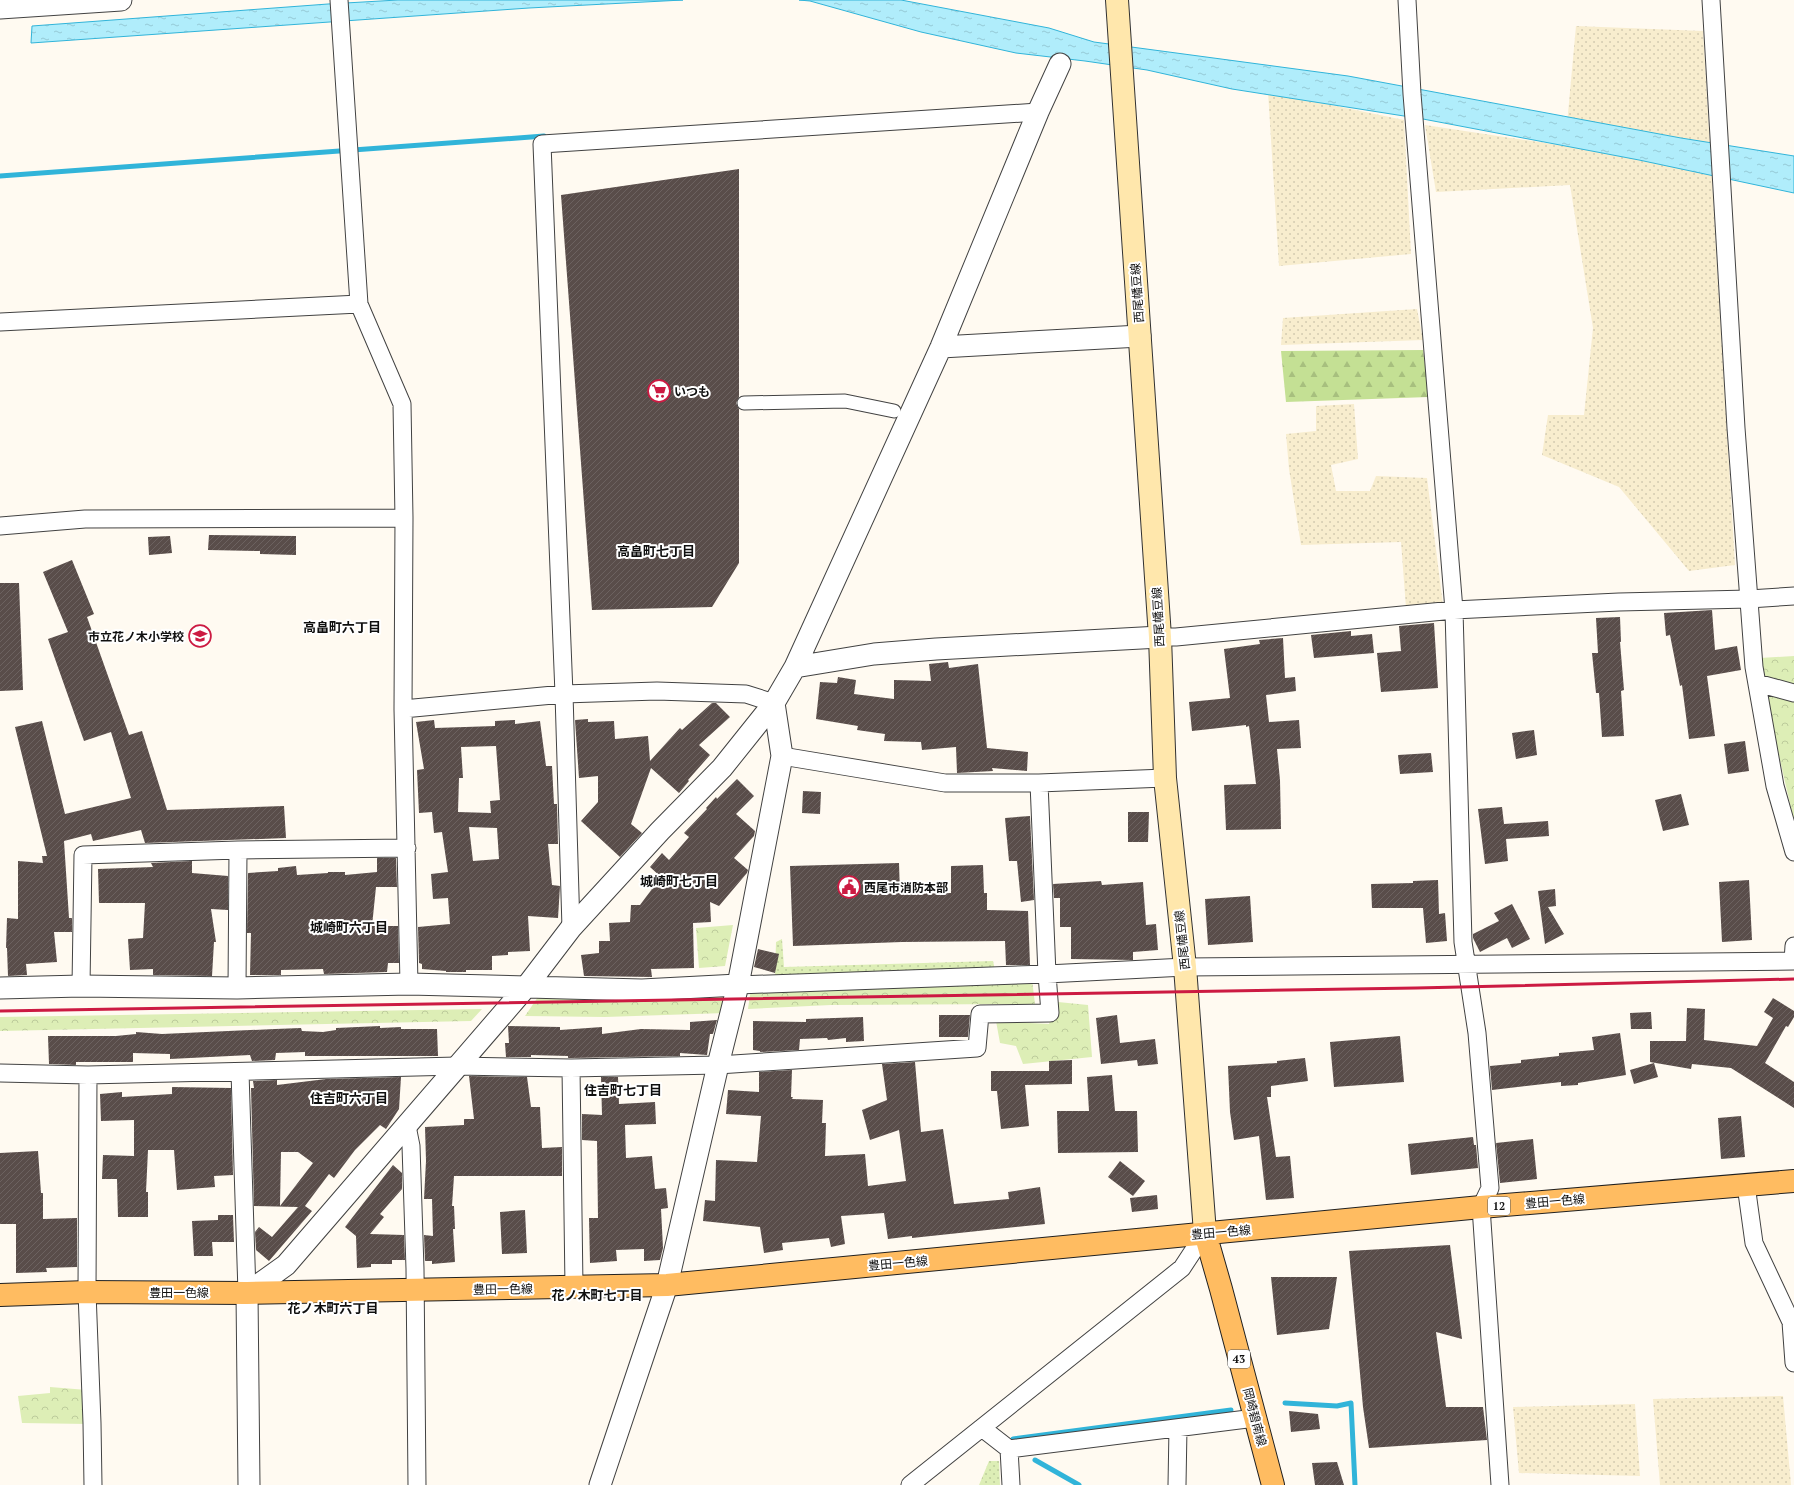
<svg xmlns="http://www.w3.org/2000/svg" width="1794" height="1485" font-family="'PT Serif','Noto Sans JP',serif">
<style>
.farmland{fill:url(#farmland-dots)}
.grass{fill:url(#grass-dots)}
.forest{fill:url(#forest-firs)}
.park{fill:url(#park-crowns)}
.water{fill:url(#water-ripples);stroke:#31b4d9}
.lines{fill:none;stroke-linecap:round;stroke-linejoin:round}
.stream{stroke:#31b4d9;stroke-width:5}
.building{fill:url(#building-hatch);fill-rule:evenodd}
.pedestrian-casing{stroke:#424242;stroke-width:15}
.minor-casing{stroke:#424242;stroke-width:19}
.tertiary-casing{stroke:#424242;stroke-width:23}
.secondary-casing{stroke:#313131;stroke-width:24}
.primary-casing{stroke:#202020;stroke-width:24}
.pedestrian{stroke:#fff;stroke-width:13}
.minor{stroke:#fff;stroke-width:17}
.tertiary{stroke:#fff;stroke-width:21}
.secondary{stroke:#ffe7ac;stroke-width:22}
.primary{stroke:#ffbc61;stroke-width:22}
.rail{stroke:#cc1a42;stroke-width:3}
.labels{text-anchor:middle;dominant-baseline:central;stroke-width:4;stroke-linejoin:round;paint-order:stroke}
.shield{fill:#fff;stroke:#575757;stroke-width:1}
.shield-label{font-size:11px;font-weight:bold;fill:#0f0f0f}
.street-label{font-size:12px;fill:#0f0f0f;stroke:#fff}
.poi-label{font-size:12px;font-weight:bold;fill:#0f0f0f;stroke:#fff;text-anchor:start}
.neighbourhood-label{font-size:13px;font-weight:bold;fill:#0f0f0f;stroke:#fff}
</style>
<defs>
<pattern id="farmland-dots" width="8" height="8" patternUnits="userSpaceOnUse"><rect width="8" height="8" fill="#f8edce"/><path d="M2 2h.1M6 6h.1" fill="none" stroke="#d3cab0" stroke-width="1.8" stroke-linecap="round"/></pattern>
<pattern id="grass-dots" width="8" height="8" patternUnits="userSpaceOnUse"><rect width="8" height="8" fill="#ddeeb6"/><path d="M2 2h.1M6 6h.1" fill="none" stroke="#bccb9b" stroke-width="1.8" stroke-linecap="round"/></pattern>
<pattern id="forest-firs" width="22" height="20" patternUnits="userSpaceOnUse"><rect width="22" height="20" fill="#c4e094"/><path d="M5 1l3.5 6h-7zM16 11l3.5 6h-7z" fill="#a7bf7e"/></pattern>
<pattern id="park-crowns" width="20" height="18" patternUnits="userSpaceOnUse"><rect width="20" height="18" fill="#ddeeb6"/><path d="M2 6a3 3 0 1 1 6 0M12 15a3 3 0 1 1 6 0" fill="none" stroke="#bccb9b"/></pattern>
<pattern id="water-ripples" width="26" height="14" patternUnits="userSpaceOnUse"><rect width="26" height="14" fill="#b0edfb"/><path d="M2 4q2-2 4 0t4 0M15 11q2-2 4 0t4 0" fill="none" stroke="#96cad6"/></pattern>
<pattern id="building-hatch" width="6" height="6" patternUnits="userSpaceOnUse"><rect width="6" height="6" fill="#594d4a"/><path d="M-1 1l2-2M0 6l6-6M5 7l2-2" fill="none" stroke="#6c6260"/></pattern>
</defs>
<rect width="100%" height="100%" fill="#fffaf1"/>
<path class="farmland" d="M1576,26l127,5 32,534 -46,6 -70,-84 -77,-32 6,-40h36l9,-87 -23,-143 -134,7 -11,-67 140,21z
M1268,92l136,28 7,134 -132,12z
M1417,309l6,31 -142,5 2,-27z
M1354,404l4,55 -27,6 5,26h34l6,-15 51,2 16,127 -37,3 -5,-66 -100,3 -12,-76 -3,-35 30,-3v-25z
M1783,1396l8,89h-131l-7,-86z
M1635,1404l5,72 -121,-3 -6,-66z"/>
<path class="grass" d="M782,939l2,28 209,-6 2,9 -220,6 1,-34z
M989,1461h10l1,24h-21z"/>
<path class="forest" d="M1423,350l6,47 -143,5 -5,-51z"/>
<path class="park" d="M1794,656v32l-33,-9 -1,-21z
M1765,691l29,10v120l-17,-74h-2z
M733,925l-8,41 -26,2 -3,-40z
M1032,980l3,24 -204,1 -83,4 3,-21z
M731,991l-6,22 -120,4 -80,-1 15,-22z
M1058,1002l30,3 4,52 -69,7 -7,-18 -16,-3 -4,-22 53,3z
M482,1009l-11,12 -471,10v-14z
M50,1387l37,3 1,34 -66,-1 -4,-27 32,-3z"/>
<path class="water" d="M398,0h285l-154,8 -498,35 1,-17 296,-22z
M799,0h102l148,28 45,14 254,34 333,62 113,18v37l-155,-33 -216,-41 -191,-30 -85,-19 -62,-9 -69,-8 -95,-21 -111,-31z"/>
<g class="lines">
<path class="stream" d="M0,176l544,-40
M1285,1403l52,3 14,-3 4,82
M1013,1439l218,-29
M1035,1460l44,25"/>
</g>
<path class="building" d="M739,169v228l-3,6 3,6v154l-27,44 -120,3 -31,-415z
M209,535l87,1v19l-36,-1v-3l-52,-1z
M170,536l2,17 -23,2 -1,-18z
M72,560l22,54 -7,3 42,118 13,-4 25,79 117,-4 2,32 -141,5 -4,-13 -48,11 -2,-7 -27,7 5,77h3v14h-18l3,30 -31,2 1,11 -19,1 -1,-28h-1l1,-30 11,1v-58l25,2 -1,-7h5l-32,-129 27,-6 23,93 66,-16 -20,-66 -27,9 -36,-102 20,-7 -25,-60z
M0,583h19l4,107 -23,1z
M1712,610l3,40 22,-4 4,24 -34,6 8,60 -26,3 -7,-54 -2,1 -10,-51 -4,1 -2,-23z
M1620,617l1,25h-1l4,48 -3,1 3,45 -22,1 -3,-44h-3l-4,-40h6l-2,-35z
M1434,623l4,65 -57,4 -4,-39 24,-2 -2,-25z
M1351,631v5l21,-2 2,19 -60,5 -3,-23z
M1283,638l2,40 10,-1 1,14 -30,4 3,27 30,-2 2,28 -24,1 3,31 1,49 -55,1 -2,-45 32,-1 -7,-58 -3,1v-2l-54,6 -3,-29 41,-4 -6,-49 36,-5 -1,-4z
M948,662l1,6 29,-4 9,84 41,4 -1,19 -35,-3 1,3 -36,2 -1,-26 -34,3 -1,-8 -37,-1 1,-7 -28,-4 1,-4 -42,-7 4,-37 17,1 1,-6 18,3 -2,14 40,5v-19l37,1 -2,-17z
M712,703h4l14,14 -31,28 11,10 -22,25 1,1 -10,12 -28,-25 -20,56 11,9 -22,24 -39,-36 17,-19v-26l-19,2 -4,-58 13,-1v3l26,-1 1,18 33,-3 2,25 30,-33 2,2z
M434,720l1,8 60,-2v-5l20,-1v4l25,-3 6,45h6l2,38h3l1,40h-10l4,41 8,1 -2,32 -30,-2 2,35 -22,1v3l-16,1v14h-26v2h-20v-1l-24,-2v-5l-3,-1 -1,-36 32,-3 -2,-26 -15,1 -2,-25 17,-2 -6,-40 -8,1 -2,-21 -13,1 -2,-43 7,-1 -8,-47zM496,746l4,54 -10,1 1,12 -33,-1 1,-34h4l-2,-31zM469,827l28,1 2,31 -26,2z
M1534,730l3,25 -21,4 -4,-26z
M1745,741l4,30 -21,3 -4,-30z
M1431,753l2,19 -33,2 -2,-19z
M737,779l17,17 -18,18 19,17 -1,5 -20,22 14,12 -1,3 -28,33 -9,-4 1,20 -18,1 1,45 -43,1 1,8 -68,-1 -3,-21 18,-2v-12h11l-1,-18 21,-1 1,-17h9l21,-28 -11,-10 12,-14 7,7 20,-23 -5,-4 23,-24 -1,-1 10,-11 1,2z
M803,791l18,1 -1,22 -18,-1z
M1681,794l8,31 -26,6 -8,-31z
M1502,807l2,17 44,-3 1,15 -43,3 2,22 -23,3 -7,-55z
M1128,812h21l-1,30h-20z
M1030,816l4,84 -13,2 -4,-41h-8l-4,-43z
M377,858h19l1,29h-21l-4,39h26l1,37h-11l-1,9 -63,2 -1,-5 -42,1v5h-31l1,-42h-4l1,-60 30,-2v-3l18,-2 1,9 31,-2v-1h17v3l32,-3z
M192,861v12l36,3v34l-17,-1 5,33h-2l-2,34 -59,-1v-6l-23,1 -2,-31 15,-1 2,-35h-46l-1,-34 55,-2 -2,-4z
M899,863l1,31 51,-1v-27l32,-1 1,28h3v17l41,1 2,54h-24l-1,-24 -103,1 -109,4 -3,-80z
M1438,880l1,34 6,-1 2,28 -21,2 -3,-35h-51l-1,-24 42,-1v-2z
M1749,880l3,60 -30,2 -3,-60z
M1101,881l1,4 41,-3 3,43 10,-1 2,26 -25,2v8l-62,-1v-32h-11v-29h-6l-1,-14z
M1555,889l1,17 -8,1 16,27 -19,10 -7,-53z
M1250,896l3,46 -45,3 -3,-46z
M1512,904l18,35 -18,9 -5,-10 -27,14 -7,-14v-4l26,-13 -5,-8z
M758,949l21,5 -4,19 -21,-6z
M1773,998l21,13v6l-6,10 -2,-1 -21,37 29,19v26l-63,-40 -39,-4 -1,5 -41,-7v-21h36l1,-33 18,1 -1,31 53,6 16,-28 -9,-6z
M1651,1012l1,17h-21l-1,-16z
M939,1015h31l-2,22h-29z
M1117,1015l3,28 35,-4 3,25 -20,2 -1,-6 -36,4 -5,-46z
M863,1017l1,24 -18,1v-4l-18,2 -1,-2 -27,1 -1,11 -39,2v-1l-7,-1v-29l53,1v-3z
M717,1020l-4,14h-3l-3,21 -27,-2v3l-109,2h-3v-2l-37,-1v2h-25l-1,-14h4l-1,-17 52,1v3l42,-3v7l39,-5 49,1v-8z
M380,1026v2l21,-1v2h36l1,27h-133v-4l-29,1 -1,7 -23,1 -2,-6 -80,4v-5l-37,-1v9h-57v3l-27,-1 -1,-28h68l20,-2v-2l26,2 113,-5 26,-1 1,3 21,1 13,-2v-2z
M1620,1033l6,42 -48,8v2l-17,1v-4l-69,8 -2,-24 31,-3v-3l38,-4v-3l35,-3 -2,-13z
M1400,1036l4,46 -70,5 -4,-45z
M1305,1058l3,23 -37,5v11h-4l9,60 14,-1 4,42 -28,2 -7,-64 -25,4 -4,-28 -2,-46 49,-3v-2z
M1072,1060v24l-47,1 4,41 -28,3 -4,-38h-6v-20h58v-10z
M915,1062l6,70 22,-3 11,75 55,-5 -1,-7 32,-5 5,37 -133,14v-2l-24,3 -4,-26 -43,3 4,28 -14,3 -2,-9 -47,5 1,7 -19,3 -4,-26 -57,-6 2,-21 10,1 1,-41 41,2 4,-46 -35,-2 2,-24 31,2v-20l33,-2 -1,27h2l-1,2 31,1 -1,23h4l-1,33 40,-2 3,32 38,-5 -7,-51 -29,10 -8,-30 25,-10 -5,-36z
M1654,1063l4,14 -24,7 -4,-14z
M1112,1075l3,36h22l1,41 -80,1 -1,-42h32l-2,-34z
M469,1076l58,1 4,30h9l2,41 20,-1v29h-108l-2,30h2l1,23h-2l2,33 -23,2v-3h-7l-1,-26 9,1 -1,-37h-8l2,-38 -1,-34 39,-2v-6h10z
M401,1077l-2,32 -13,20 -6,-4 -25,25 -21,28 -5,-4 -24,32 7,5 -43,50 -13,-11 -1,-18 4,-5 13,10 26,-30 -44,-1 -3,-118h3l-1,-7 24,-1v5l49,-6zM281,1152h17l15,11 -33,43z
M601,1077h17l1,27 36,-2 1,22 -31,1 1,33 26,-2 3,33 11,-1 2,20 -7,1 2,39 -3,12 -16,1v-12l-28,1 1,11 -27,2 -1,-45h9l-1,-77 -15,-1v-26l20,1z
M172,1087l59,1 2,87 -19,1 1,11 -38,3 -3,-40h-26l-2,42h2v25h-30l-1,-38h-15l1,-24 31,1v-36l-33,1 -1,-27 22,-2v5l50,-3z
M1741,1116l4,41 -24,2 -3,-41z
M1473,1137l1,8h2l2,23 -67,7 -3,-31z
M1533,1139l4,40 -37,4 -4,-40z
M38,1151l3,42h2v26l34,-1v49l-31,1 1,4 -31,1v-49h-16v-71z
M1120,1161l25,20 -12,15 -25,-19z
M393,1165l9,8v16l-22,25 4,3 -14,17 34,1 1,25h-13v4h-21v3l-14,1 -1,-32 -11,-9z
M1157,1195l1,14 -26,3 -2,-14z
M525,1210l2,43 -25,1 -2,-42z
M218,1215h15l1,27h-22l1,14h-19l-2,-35 26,-1z
M1450,1245l12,94 -26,-7 10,75h37l4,33 -118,8 -6,-41 -14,-156z
M1271,1277h66l-8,52 -52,6z
M1289,1411l29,3 2,15 -29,3z
M1337,1462l7,23h-29l-3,-22z"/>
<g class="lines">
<g class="pedestrian-casing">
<path id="pedestrian" d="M744,403l101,-2 49,10"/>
</g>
<g class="minor-casing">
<path id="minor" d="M339,0l20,304 43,100 2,114 -1,191 6,275
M1407,0l5,94 42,516 9,332 14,91 13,155 -9,19 19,278
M1711,0l25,428 18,239 21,119 19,66
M0,322l359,-18
M0,526l85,-7 319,-1
M1160,637h16l278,-27 165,-8 130,-3 45,-3
M1757,683l37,10
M403,709l161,-15 93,-3 89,3 28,9
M782,756l163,27h94l126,-5
M1039,783l8,191 138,-7 609,-6
M571,928l-7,-234 -22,-550 496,-32
M1793,961l1,-15
M81,986l2,-131 155,-5 169,-2
M237,988l1,-138
M571,1068l3,219
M240,1072l7,221
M0,1073l88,2 369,-9 114,2 147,-3 259,-17 3,-34 70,-1 -3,-39 -309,11
M88,1075l-1,217 5,131 1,62
M407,1126l4,20 4,123 2,216
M1746,1185l8,58 37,79 3,41
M982,1428l27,21 246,-31
M1009,1449l2,36
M910,1485l272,-217 23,-35
M1177,1485l1,-57"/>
</g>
<g class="tertiary-casing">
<path id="tertiary" d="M0,8l121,-8
M941,347l199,-11
M795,667l79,-13 62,-5 224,-12
M0,988l81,-2 156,2 172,-4 233,6 96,-5
M249,1485l-2,-192 39,-28 240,-278 45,-59 89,-97 62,-63 52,-65 21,-36 146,-320 97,-235 22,-48
M600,1485l67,-200 51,-220 20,-80 44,-229 -8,-53"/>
</g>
<g class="secondary-casing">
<path id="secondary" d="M1117,0l43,637 5,141 20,189 20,266"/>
</g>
<g class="primary-casing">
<path id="primary" d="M1205,1233l16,56 52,196
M0,1295l87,-3 160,1 420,-8 814,-78 313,-26"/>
</g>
<use href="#pedestrian" class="pedestrian"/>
<use href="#minor" class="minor"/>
<use href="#tertiary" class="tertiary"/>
<use href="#secondary" class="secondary"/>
<use href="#primary" class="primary"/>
<path class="rail" d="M0,1011l1416,-23 378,-9"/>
</g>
<defs>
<g id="supermarket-ring" transform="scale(1.15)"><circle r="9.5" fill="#fff" stroke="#cc1a42" stroke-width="1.5"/><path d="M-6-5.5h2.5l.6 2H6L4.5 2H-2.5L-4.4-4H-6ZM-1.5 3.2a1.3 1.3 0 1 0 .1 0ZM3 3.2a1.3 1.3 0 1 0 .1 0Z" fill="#cc1a42"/></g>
<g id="school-ring" transform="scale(1.15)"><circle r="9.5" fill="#fff" stroke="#cc1a42" stroke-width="1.5"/><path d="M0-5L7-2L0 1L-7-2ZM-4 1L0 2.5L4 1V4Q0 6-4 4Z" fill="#cc1a42"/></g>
<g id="civic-ring" transform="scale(1.15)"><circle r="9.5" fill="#fff" stroke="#cc1a42" stroke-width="1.5"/><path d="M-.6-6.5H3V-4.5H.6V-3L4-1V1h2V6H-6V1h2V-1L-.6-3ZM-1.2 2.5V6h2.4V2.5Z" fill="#cc1a42"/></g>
</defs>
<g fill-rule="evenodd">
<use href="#supermarket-ring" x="659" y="391"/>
<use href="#school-ring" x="200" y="636"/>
<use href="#civic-ring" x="849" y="887"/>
</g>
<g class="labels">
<g class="shield">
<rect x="1488" y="1197" width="22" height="18" rx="3"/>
<rect x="1228" y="1350" width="22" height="18" rx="3"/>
</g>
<g class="shield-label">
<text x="1499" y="1206">12</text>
<text x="1239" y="1359">43</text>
</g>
<g class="street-label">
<text transform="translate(1137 293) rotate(-94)">西尾幡豆線</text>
<text transform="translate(1158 617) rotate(-93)">西尾幡豆線</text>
<text transform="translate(1182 940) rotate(-96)">西尾幡豆線</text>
<text transform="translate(1555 1201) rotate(-5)">豊田一色線</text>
<text transform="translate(1221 1232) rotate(-5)">豊田一色線</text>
<text transform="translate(898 1263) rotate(-5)">豊田一色線</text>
<text transform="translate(503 1289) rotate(-1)">豊田一色線</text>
<text x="179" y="1292">豊田一色線</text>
<text transform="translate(1255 1417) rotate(75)">岡崎碧南線</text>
</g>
<g class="poi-label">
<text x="674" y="391">いつも</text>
<text x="184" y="636" text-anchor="end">市立花ノ木小学校</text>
<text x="864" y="887">西尾市消防本部</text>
</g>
<g class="neighbourhood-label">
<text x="656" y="551">高畠町七丁目</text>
<text x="342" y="627">高畠町六丁目</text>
<text x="679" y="881">城崎町七丁目</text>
<text x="349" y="927">城崎町六丁目</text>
<text x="623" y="1090">住吉町七丁目</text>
<text x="349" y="1098">住吉町六丁目</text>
<text x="597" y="1295">花ノ木町七丁目</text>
<text x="333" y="1308">花ノ木町六丁目</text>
</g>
</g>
</svg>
